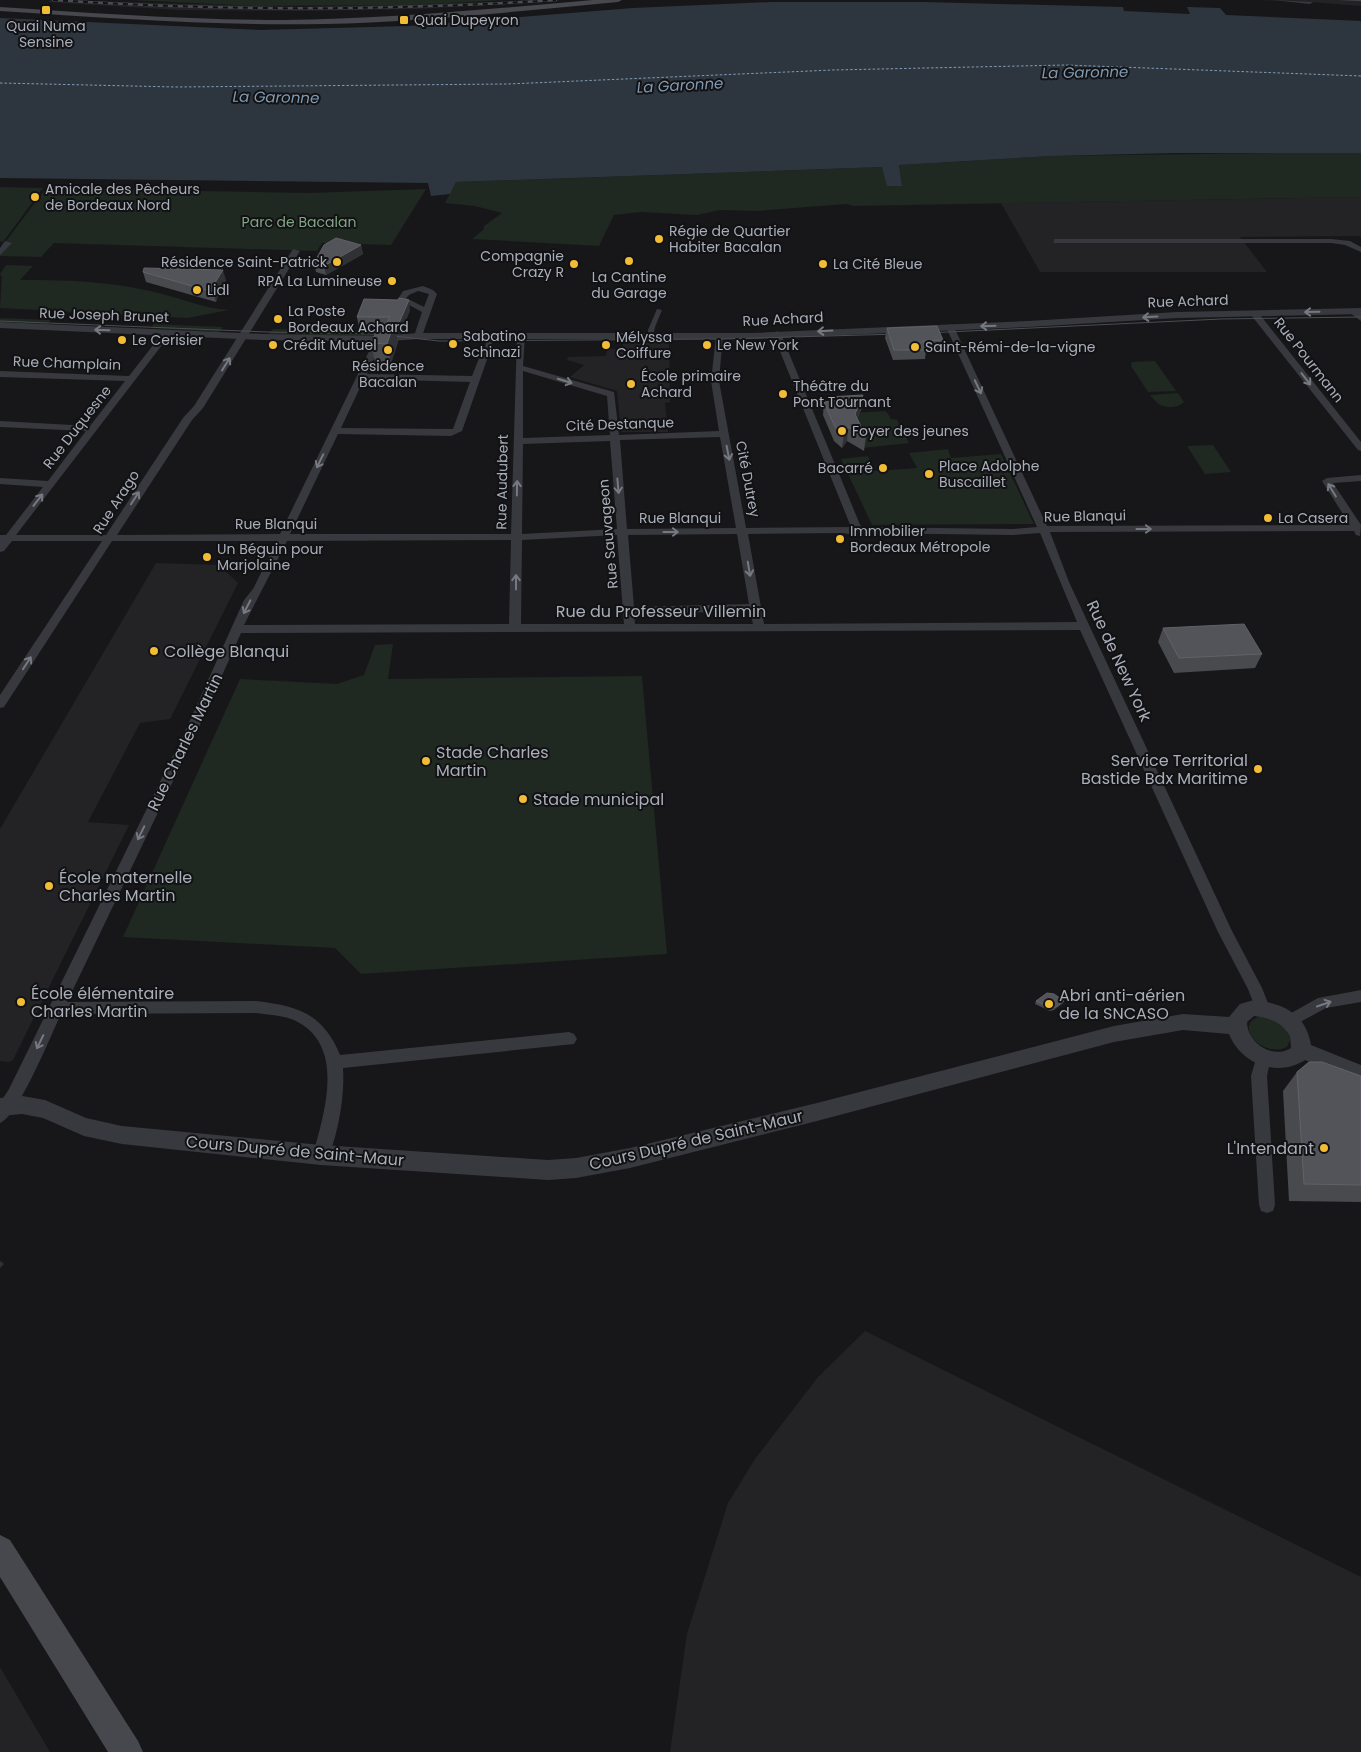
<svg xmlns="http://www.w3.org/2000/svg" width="1361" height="1752" font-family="Poppins,sans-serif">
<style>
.built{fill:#232326}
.green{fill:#1f2821}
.water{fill:#2d363e}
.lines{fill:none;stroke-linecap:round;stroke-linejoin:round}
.ferry{stroke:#819ab4;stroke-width:1;stroke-dasharray:2.5 2;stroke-linecap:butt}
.pedestrian{fill:#38393e;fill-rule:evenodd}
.minor{fill:#38393e;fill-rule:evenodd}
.tertiary{fill:#38393e;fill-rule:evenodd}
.secondary{fill:#46484e;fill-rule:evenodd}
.tram{stroke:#4b4d53;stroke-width:1}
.rail-casing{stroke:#4b4d53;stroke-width:2.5}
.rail{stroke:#121214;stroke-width:2;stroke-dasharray:5;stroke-linecap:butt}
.wall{fill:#484a4e}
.shaded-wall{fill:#303134}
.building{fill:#53545a;stroke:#606268}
.oneway{stroke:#767982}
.poi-dot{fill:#f2bc36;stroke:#121214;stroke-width:2}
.labels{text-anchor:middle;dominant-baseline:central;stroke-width:4;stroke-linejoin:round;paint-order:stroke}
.far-poi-label{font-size:14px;fill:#a9aeb9;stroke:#121214;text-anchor:start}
.far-park-label{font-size:14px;fill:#81a484;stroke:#121214}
.far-street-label{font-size:14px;fill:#a9aeb9;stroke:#121214}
.far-water-label{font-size:15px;font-style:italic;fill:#819ab4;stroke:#121214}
.street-label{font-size:16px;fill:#a9aeb9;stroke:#121214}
.poi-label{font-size:16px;fill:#a9aeb9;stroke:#121214;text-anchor:start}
</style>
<rect width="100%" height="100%" fill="#171719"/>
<path class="built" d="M51,0l249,7 266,-7 -149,9 -115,2 -123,-1 -131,-8z
M1260,0h101v6l-51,-4z
M1361,197v41l-2,-2 -119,1 27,35h-227l-39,-69z
M669,342l1,60 -5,1 3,29h-47l-4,-41 -47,-14 14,-12 -17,-5 1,-3 38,-1 1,-7h16v-6z
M156,563l63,2 19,18 -68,136 -30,4 -52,99 41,3 -116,235 -4,2 -9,-1v-232z
M865,1331l496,246v175h-691l17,-118 41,-131 27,-44 63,-82z
M0,1667l50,85h-50z"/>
<path class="green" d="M130,0h378l-101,5 -151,1z
M1349,152l12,1v44l-508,9 -6,-2 -90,7 -37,-1 -23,5 -56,-3 -27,3 -15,31 -127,-7 12,-10v-3l18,-13 -27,-7 -30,-3 11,-21 426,-15 20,19 -3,-21 151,-9z
M0,187l43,1 -40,54 -3,-1z
M46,188l262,5 118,-4 -35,56 -69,-2 -5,8 -263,-8 -13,14 -41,-1v-7z
M6,265l27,1 -13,14c44,0 87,1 130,11 27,5 52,18 79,19l-41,8 -188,-10 2,-31 -2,-3z
M0,318l51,2 -4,4 -47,-2z
M154,324l69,3 -4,5 -68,-4z
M273,329l107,2 23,3 -14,3 -120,-3z
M1155,361l21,30 -28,1 -17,-26 1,-4z
M1178,393l6,9c-7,7 -17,6 -26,2l-8,-9z
M886,411l5,8 6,1 12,23 -46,5 -10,-35z
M1213,445l18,27 -26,2 -18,-28z
M948,449l3,9 50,-4 33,70 -162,1 -31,-66 27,-3 6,15 43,-3 -8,-15z
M393,644l-5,35 254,-3 25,278 -306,20 -26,-26 -212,-11 117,-258 97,5 27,-9 11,-30z
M1261,1016c14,0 25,9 30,22l-4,9c-24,12 -56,-23 -26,-31z"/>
<path class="water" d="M772,2h150l201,5 1,4 66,3 -3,-7 33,1 6,7 135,6v132h-186l-125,3 -151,9 3,21h-15l-5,-19 -426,15 -6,12 -19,2 -3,-13 -428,-5v-160l260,12 148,-4 225,-18z"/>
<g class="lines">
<path class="ferry" d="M0,83l176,4 332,-3 325,-14 233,-5 295,11"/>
<path class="pedestrian" d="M657,309l5,1 -7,17 -2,10 -5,1v-8z
M489,341l3,2 -3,8 -5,1 2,-9z"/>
<path class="minor" d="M1273,0l40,2 -3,2z
M1054,239h277l19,2 11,6v5l-16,-7 -14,-2h-277z
M5,241l7,2 -12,12v-7z
M293,249l7,2 -97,157 -11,12 -75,115 163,-1 95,-195 4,-3 4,3 -16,35 105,2 10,-25 7,-2 1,2 -28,80 -11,5 -113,-2 -48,100h221l6,-198 4,-3 4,3 -2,30 91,26 5,43 100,-4 -8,-50 5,-45 7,-2 -4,47 27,147 105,-1 -78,-193 4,-3 4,3 80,193 152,2 24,-2 -91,-200 4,-3 4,3 93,199 303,-1 -28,-44 5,-3 34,-3v6l-28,2 28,42 -1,11 -4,-1 -2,-4 -304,1 19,50 163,349 30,57 8,20 -3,4 -5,2 -5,-2 -9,-23 -30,-57 -138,-302 -839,3 -42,94 -132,275 189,-1c41,5 67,12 84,54l229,-23 5,2 3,5 -3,5 -231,24c2,27 -5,68 -16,92l-6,3 -6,-3 -2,-5c11,-42 34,-110 -19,-135 -12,-5 -26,-5 -38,-7l-195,1c-10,21 -43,103 -61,109v-20l9,-14 178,-362 57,-127 9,-11 24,-48h-165l-108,166 -4,1v-13l102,-154h-90l-8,10 -4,1v-17h6l37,-48 -43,-3v-6l48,3 38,-50 -86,-4v-6l90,5 35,-45 -125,-4v-6l129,5 36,-46 7,2 -156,203h90l77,-117 11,-12zM523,371l84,25 3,39 -87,3zM364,379l106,3 -17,47 -112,-1zM720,437l16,91 -109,1 -7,-89zM610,441l7,88 -95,5 1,-90zM842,533l16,2 4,-2 151,2 27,-2 37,89 -313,2 -16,-90zM737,534l12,70 -115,3 -6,-72zM617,535l7,89h-103l1,-84zM511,540l-2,84 -265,1 43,-84zM750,611l3,13h-118l-1,-10z
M423,286l10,4 4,4 -15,42 -4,3 -4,-3 8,-24 -24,-13 5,-8zM418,291l11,3 -5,13 -18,-9 3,-3z
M1350,309h6l5,5v7l-11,-8z
M1251,311h6l104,131v9l-3,-1 -107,-135z
M1361,990v12l-35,6 -35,19 -5,-1 -3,-5 3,-5 32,-18z
M1263,1050l5,2 3,5 -4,19 8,129 -2,6 -6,2 -6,-2 -2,-6 -8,-129 7,-24z"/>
<path class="tertiary" d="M1361,308v6l-184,4 -149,9 -277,12h-333l-39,3 -115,-2 -264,-12v-6l264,12 115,2 39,-3h333l277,-12 149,-9z
M1254,1000c29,3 52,14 57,45l50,20v18l-56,-23c-28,18 -64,4 -76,-26l-46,-4 -69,12 -297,79 -187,47 -54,10 -28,2 -227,-15 -199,-21 -38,-8 -41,-18 -21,-4 -22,2v-18l22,-2 23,4 41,18 36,8 199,19 227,15 28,-2 54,-10 187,-45 297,-77 69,-12 46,3 11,-13zM1254,1016c16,2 28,6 36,20l1,12c-19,12 -44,-6 -44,-26z"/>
<path class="secondary" d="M593,0h29l-4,2c-98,9 -196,20 -294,22 -108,2 -216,-6 -324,-13v-4c94,6 189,13 283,13 104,-1 207,-11 310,-20z
M0,1535l10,5 128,201 5,11h-35l-108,-175z"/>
<path class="tram" d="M0,321l267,11 109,2 63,7 282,-2 178,-5
M927,333l294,-14 140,-2"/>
<g class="rail-casing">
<path id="rail" d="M53,0c168,11 335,11 503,0"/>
</g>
<use href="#rail" class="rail"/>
</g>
<path class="wall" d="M1337,0h24v1z
M361,245l2,9 -37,21 -10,-3 -2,-9z
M143,272l83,8 -7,11 -3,11 -70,-20z
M398,300l12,10 -9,22 -5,1 2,9 -7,21h-16l-4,-20 8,-17 -20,1 -2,-10z
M887,328l56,12 -1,10 -16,1 -1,8 -32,1 -8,-22z
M829,397l33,11 -5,11 9,18 -2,14 -17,-10 -5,7 -8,-7 -11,-26 1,-13h5z
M1163,628l99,26 -7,14 -81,5 -16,-31z
M1036,1001h28l-2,3 -8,6 -4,1 -15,-7z
M1297,1072l64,4v126l-72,-1 -6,-110z"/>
<path class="shaded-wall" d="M361,245l2,9 -37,21 -2,-9z
M223,270l3,10 -7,11 -3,11 -3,-10 3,-11z
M409,300l1,10 -9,22 -2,-9z
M394,323l4,19 -7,21 -4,-19z
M863,395l-1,13 -9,20 2,-14z
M848,427l-1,14 -5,7 2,-14z
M1064,1001l-2,3 -8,6 2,-3z
M1,1261l3,3 -4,4v-6z"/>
<path class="building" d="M336,238l25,7 -37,21 -10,-3 10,-18z
M144,268l79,2 -7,11 -3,11 -70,-20z
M399,298l10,2 -10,23 -13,1 4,-7h-33l7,-18 34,1z
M394,323l-7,21 -16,-1 9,-19z
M937,326l6,14 -20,1 3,9h-32l-7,-22z
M863,395l-8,19 11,23 -18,-10 -4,7 -9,-7 -11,-25 7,-1 -2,-4z
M1244,624l18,30 -83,4 -16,-30z
M1047,993l7,1 10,7 -8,6 -5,1 -15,-7z
M1309,1062h13l39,14v109l-57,-1 -7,-112z"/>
<defs><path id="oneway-shaft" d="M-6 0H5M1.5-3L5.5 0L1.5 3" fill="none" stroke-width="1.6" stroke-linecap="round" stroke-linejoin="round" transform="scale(1.25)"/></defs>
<g class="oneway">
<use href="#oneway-shaft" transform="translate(1312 312) rotate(179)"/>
<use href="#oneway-shaft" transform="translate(1150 317) rotate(177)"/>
<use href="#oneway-shaft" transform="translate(988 326) rotate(178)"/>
<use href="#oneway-shaft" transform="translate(102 330) rotate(-178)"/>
<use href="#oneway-shaft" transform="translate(825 331) rotate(177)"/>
<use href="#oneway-shaft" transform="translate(226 364) rotate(-58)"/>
<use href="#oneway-shaft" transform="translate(1306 379) rotate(52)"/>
<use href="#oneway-shaft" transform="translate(565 381) rotate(17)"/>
<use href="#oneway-shaft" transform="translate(978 387) rotate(65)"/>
<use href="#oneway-shaft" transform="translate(728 453) rotate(79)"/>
<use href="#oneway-shaft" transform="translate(320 461) rotate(116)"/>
<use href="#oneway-shaft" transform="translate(618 486) rotate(85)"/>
<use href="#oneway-shaft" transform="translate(517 488) rotate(-89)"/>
<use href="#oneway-shaft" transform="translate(1332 490) rotate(-121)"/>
<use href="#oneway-shaft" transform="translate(135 498) rotate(-57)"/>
<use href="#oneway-shaft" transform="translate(38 500) rotate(-52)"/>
<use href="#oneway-shaft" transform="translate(1144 529)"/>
<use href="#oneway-shaft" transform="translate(671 532)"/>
<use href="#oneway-shaft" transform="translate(749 569) rotate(80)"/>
<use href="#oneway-shaft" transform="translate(516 582) rotate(-90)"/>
<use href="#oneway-shaft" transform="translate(247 607) rotate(117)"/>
<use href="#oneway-shaft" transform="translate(27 663) rotate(-57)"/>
<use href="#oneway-shaft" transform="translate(141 833) rotate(116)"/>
<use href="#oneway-shaft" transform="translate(1324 1004) rotate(-19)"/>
<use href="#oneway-shaft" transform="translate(40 1042) rotate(116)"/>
</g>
<g class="poi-dot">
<rect x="41" y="5" width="10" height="10" rx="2.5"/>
<rect x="399" y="15" width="10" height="10" rx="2.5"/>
<circle cx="35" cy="197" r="5"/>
<circle cx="659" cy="239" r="5"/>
<circle cx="629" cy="261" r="5"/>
<circle cx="337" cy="262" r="5"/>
<circle cx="574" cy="264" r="5"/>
<circle cx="823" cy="264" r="5"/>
<circle cx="392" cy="281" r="5"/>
<circle cx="197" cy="290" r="5"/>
<circle cx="278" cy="319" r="5"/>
<circle cx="122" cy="340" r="5"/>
<circle cx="453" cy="344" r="5"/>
<circle cx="273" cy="345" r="5"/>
<circle cx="606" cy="345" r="5"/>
<circle cx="707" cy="345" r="5"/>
<circle cx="915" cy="347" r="5"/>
<circle cx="388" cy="350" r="5"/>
<circle cx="631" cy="384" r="5"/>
<circle cx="783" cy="394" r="5"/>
<circle cx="842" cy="431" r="5"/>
<circle cx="883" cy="468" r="5"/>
<circle cx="929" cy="474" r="5"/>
<circle cx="1268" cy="518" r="5"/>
<circle cx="840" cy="539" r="5"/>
<circle cx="207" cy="557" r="5"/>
<circle cx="154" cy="651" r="5"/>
<circle cx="426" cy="761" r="5"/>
<circle cx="1258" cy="769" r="5"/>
<circle cx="523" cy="799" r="5"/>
<circle cx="49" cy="886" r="5"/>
<circle cx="21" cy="1002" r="5"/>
<circle cx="1049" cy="1004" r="5"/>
<circle cx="1324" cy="1148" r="5"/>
</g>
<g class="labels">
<g class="far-poi-label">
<text x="414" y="20">Quai Dupeyron</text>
<text x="46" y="26" text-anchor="middle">Quai Numa<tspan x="46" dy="16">Sensine</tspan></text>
<text x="45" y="189">Amicale des Pêcheurs<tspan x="45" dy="16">de Bordeaux Nord</tspan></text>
<text x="669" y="231">Régie de Quartier<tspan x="669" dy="16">Habiter Bacalan</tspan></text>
<text x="564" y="256" text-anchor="end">Compagnie<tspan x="564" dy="16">Crazy R</tspan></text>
<text x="327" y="262" text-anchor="end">Résidence Saint-Patrick</text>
<text x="833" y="264">La Cité Bleue</text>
<text x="629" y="277" text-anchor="middle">La Cantine<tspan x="629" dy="16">du Garage</tspan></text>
<text x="382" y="281" text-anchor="end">RPA La Lumineuse</text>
<text x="207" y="290">Lidl</text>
<text x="288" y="311">La Poste<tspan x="288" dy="16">Bordeaux Achard</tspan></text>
<text x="463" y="336">Sabatino<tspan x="463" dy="16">Schinazi</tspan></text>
<text x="616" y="337">Mélyssa<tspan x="616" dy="16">Coiffure</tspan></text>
<text x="132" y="340">Le Cerisier</text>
<text x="283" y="345">Crédit Mutuel</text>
<text x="717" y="345">Le New York</text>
<text x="925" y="347">Saint-Rémi-de-la-vigne</text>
<text x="388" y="366" text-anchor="middle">Résidence<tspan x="388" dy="16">Bacalan</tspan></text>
<text x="641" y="376">École primaire<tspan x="641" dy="16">Achard</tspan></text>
<text x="793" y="386">Théâtre du<tspan x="793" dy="16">Pont Tournant</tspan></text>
<text x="852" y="431">Foyer des jeunes</text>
<text x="939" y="466">Place Adolphe<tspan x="939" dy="16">Buscaillet</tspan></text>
<text x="873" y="468" text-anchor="end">Bacarré</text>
<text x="1278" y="518">La Casera</text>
<text x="850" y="531">Immobilier<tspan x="850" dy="16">Bordeaux Métropole</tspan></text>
<text x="217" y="549">Un Béguin pour<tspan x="217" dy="16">Marjolaine</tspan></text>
</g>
<g class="far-park-label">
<text x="299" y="222">Parc de Bacalan</text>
</g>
<g class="far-street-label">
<text transform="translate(1188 301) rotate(-2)">Rue Achard</text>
<text transform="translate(104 315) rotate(2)">Rue Joseph Brunet</text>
<text transform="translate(783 319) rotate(-3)">Rue Achard</text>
<text transform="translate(1309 360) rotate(52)">Rue Pourmann</text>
<text transform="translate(67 363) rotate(2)">Rue Champlain</text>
<text transform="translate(620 424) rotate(-2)">Cité Destanque</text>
<text transform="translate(77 427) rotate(-52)">Rue Duquesne</text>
<text transform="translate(748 479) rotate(79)">Cité Dutrey</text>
<text transform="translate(502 482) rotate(-89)">Rue Audubert</text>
<text transform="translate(116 502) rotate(-57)">Rue Arago</text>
<text transform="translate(1085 516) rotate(-1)">Rue Blanqui</text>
<text x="680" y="518">Rue Blanqui</text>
<text x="276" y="524">Rue Blanqui</text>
<text transform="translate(608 534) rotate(-95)">Rue Sauvageon</text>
</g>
<g class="far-water-label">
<text transform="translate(1085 72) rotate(-1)">La Garonne</text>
<text transform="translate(680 85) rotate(-3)">La Garonne</text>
<text transform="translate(276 97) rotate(1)">La Garonne</text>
</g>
<g class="street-label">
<text x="661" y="611">Rue du Professeur Villemin</text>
<text transform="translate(1119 661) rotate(65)">Rue de New York</text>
<text transform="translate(185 742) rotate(-64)">Rue Charles Martin</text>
<text transform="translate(696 1140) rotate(-13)">Cours Dupré de Saint-Maur</text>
<text transform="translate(295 1151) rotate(5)">Cours Dupré de Saint-Maur</text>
</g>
<g class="poi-label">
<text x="164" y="651">Collège Blanqui</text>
<text x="436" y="752">Stade Charles<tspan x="436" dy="18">Martin</tspan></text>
<text x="1248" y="760" text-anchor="end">Service Territorial<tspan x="1248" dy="18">Bastide Bdx Maritime</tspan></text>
<text x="533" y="799">Stade municipal</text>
<text x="59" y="877">École maternelle<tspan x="59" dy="18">Charles Martin</tspan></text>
<text x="31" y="993">École élémentaire<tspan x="31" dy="18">Charles Martin</tspan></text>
<text x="1059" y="995">Abri anti-aérien<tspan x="1059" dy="18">de la SNCASO</tspan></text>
<text x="1314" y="1148" text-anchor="end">L'Intendant</text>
</g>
</g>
</svg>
